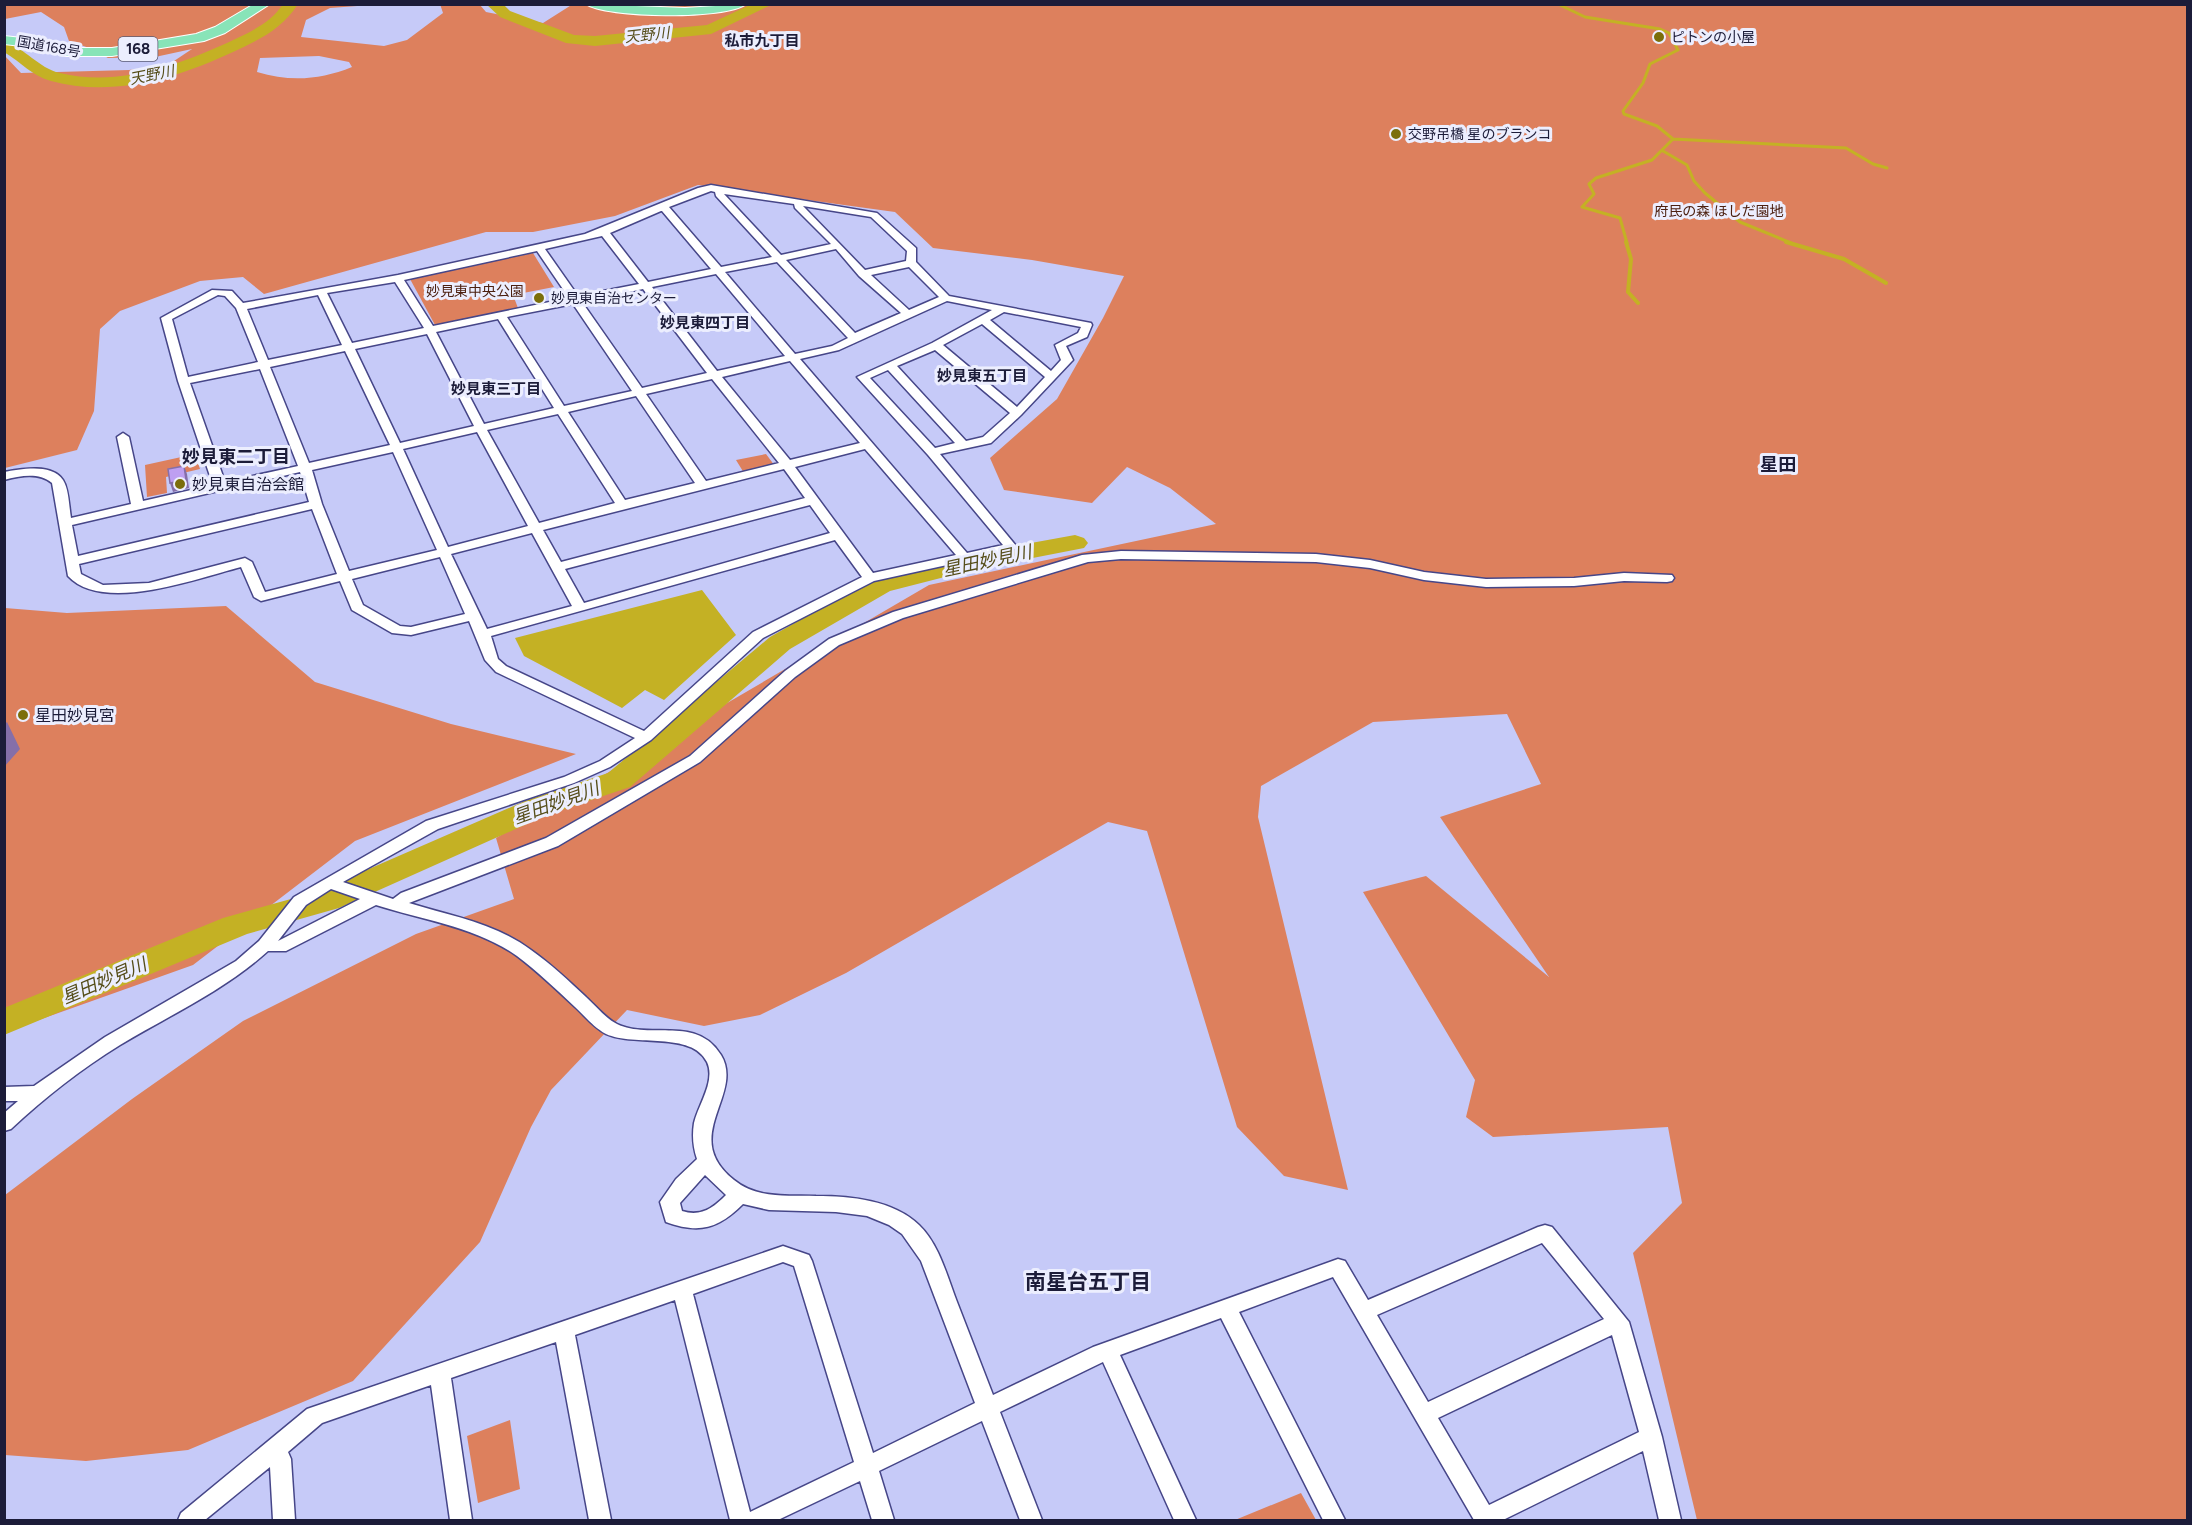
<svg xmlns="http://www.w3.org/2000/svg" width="2192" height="1525" font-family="Figtree,'Noto Sans JP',sans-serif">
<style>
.green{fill:#dd805d;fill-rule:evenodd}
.water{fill:#c4b124}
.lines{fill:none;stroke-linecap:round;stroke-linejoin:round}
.stream-far1{stroke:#c4b124;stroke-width:3}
.stream{stroke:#c4b124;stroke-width:4}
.river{fill:#c4b124;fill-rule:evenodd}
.minor-casing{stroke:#464688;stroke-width:3}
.trunk-casing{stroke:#fff;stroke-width:2}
.minor{fill:#fff;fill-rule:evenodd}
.trunk{fill:#88e4b8;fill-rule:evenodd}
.shaded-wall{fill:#856fa9}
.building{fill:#be9ff1;stroke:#856fa9;stroke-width:1.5}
.poi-dot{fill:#7b6e0b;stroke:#eceefe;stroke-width:2}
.labels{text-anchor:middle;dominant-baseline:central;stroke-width:6;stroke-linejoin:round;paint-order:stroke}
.far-poi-label{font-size:14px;fill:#1c1c39;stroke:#eceefe;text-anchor:start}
.far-street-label{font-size:14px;fill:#1c1c39;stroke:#eceefe}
.far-park-label{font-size:14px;fill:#4c2010;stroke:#eceefe}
.far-water-label{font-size:15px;font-style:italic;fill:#554d19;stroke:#eceefe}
.far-neighbourhood-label{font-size:15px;font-weight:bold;fill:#1c1c39;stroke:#eceefe}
.shield{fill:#eceefe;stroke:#5a5b74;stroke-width:1.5}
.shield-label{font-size:15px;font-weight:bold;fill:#1c1c39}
.poi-label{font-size:16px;fill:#1c1c39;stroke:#eceefe;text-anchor:start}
.neighbourhood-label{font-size:18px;font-weight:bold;fill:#1c1c39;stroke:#eceefe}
.water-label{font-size:18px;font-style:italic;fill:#554d19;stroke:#eceefe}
.near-neighbourhood-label{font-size:21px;font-weight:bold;fill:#1c1c39;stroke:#eceefe}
</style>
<rect width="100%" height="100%" fill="#c6caf8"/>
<path class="green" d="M5,4l366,1 -41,3 -24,12 -5,17 83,9 23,-6 36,-27 -3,-9 40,1 6,7 57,11 30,-19 1614,1v1515h-490l-64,-267 49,-50 -14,-76 -175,10 -27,-20 9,-37 -112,-188 63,-16 123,101 -109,-160 101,-33 -34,-70 -134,8 -112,64 -3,31 90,373 -64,-14 -47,-49 -90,-296 -39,-9 -262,151 -86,42 -56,11 -77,-16 -76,80 -20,37 -51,115 -127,139 -165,69 -102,11 -81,-6v-260l127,-96 111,-78 173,-87 98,-35 -18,-61 433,-253 287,-61 -46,-36 -43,-21 -35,36 -88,-13 -14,-32 67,-59 46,-81 21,-42 -92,-16 -99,-12 -38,-36 -197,-27 -83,31 -82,16h-47l-222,62 -21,-17 -43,4 -80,30 -20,18 -6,82 -17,39 -72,18 -1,-413 17,18 108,-3 39,-5 24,-16 -37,8 -47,1 -16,-9 -23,-8 -5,-14 -23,-15 -36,7zM319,56l30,6 3,5c-32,13 -62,15 -95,5l3,-14z
M533,253l21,34 -41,8 5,13 -83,17 -25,-46z
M195,454l5,15 -34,8 1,16 -20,4 -2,-32z
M766,454l9,12 -31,7 -8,-13z
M226,606l89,76 136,42 125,30 -221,87 -162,124 -188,67v-424l62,5z
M510,1420l10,69 -42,14 -11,-67z
M1301,1493l15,27h-81z"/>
<path class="water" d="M702,590l34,45 -72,65 -19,-10 -23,18 -98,-52 -9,-18z"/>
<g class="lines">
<path class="stream-far1" d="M1558,4l27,13 75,12 9,4 9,17 -28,14 -7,19 -20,28 1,3 33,12 16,13 -21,21 -56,18 -7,6 5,10 -12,13 38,11 7,25
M1673,139l173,9 27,16 14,4
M1663,151l24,14 7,16 11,12 35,29 51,21"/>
<path class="stream" d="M1626,242l5,17 -3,33 10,11
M1786,242l58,17 42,24"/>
<path class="river" d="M283,4h15c-16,25 -39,36 -65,48 -56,26 -121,46 -182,29 -19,-5 -30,-19 -47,-29v-10c22,6 34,26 56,31 57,14 116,-7 167,-30 21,-10 43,-19 56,-39z
M486,4h17l7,7 64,24 21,1 112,-11 45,-21h21l-62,30 -116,12 -29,-3 -66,-26z
M1075,535l9,3 4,5 -4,5 -112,22 -82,21 -100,58 -160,138 -83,28 -208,93 -92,26 -243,101v-27l219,-90 93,-26 209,-91 83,-28 162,-136 102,-58 99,-25z"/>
<g class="minor-casing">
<path id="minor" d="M711,185l166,28 39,35v14l33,34 142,27 1,2 -5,12 -21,9 7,14 -2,2 -50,53 -30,28 -51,11 77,93 -6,4 -137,30 -111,57 -112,102 -41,27 -36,16 -136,46 -95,53 50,17 8,-6 145,-55 144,-82 95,-85 44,-32 64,-27 189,-57 39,-4 195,3 54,6 54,12 62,7 88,-1 50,-5 48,2 2,3 -2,3 -5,1 -43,-1 -50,5 -88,1 -62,-7 -54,-12 -54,-6 -195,-3 -33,3 -185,56 -64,27 -44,32 -95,85 -142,84 -149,57c42,13 86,20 122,47 20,14 38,31 55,47 10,9 19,21 31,27 33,16 80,-9 104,31 24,39 -42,82 13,125 23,19 54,15 82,16 35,0 77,4 103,29 20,19 28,51 38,77 12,31 24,62 36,93l100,-48 245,-88 7,2 23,39 170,-73 7,-2 7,2 77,95 33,115 19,83h-22l-16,-69 -140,69h-29l-141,-243 -94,35 106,208h-22l-102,-202 -101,37 76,165h-22l-71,-158 -103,50 42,108h-22l-38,-99 -103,50 15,49h-22l-12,-39 -82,39h-48l-55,-220 -100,35 36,185h-22l-33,-178 -105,36 21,142h-22l-19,-135 -109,38 -34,29 3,7 4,61h-22l-3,-53 -65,53h-27l3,-7 126,-104 476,-163 26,9 3,6 61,192 102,-50 -54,-142 -19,-27 -13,-9 -22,-9 -31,-4 -67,-2 -26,-6c-25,25 -44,30 -77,18l-6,-20 16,-23 21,-20c-4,-12 -5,-23 -3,-36 4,-18 22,-42 13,-61 -15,-31 -73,-15 -101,-28 -13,-7 -21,-18 -31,-27 -19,-18 -38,-36 -58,-51 -41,-29 -94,-36 -141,-51l-90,46h-18c-43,39 -98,64 -148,94 -39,24 -76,53 -109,84l-7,2v-18l14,-12h-14v-14l30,-1 71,-49 131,-76 23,-20 35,-44 132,-76 138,-44 36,-16 35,-23 -139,-66 -11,-12 -16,-39 -58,14 -19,-2 -40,-23 -12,-29 -79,20 -7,-4 -13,-30c-43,11 -138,47 -173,9l-16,-93c-14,-11 -31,-7 -48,-3v-8c17,-3 48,-9 59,8 6,9 6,27 8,38l60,-14 -14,-67 6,-4 6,4 14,64 70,-16 -35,-104 -17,-63 51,-28 20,1 11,12 155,-28 187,-41 113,-46zM711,191l4,1 1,4 56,61 -51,10 -52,-60zM724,194l70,10 1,4 36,36 -50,11zM803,206l68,11 36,34 -1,10 -41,9zM661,211h1l49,58 -63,13 -38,-49zM602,236l37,48 -61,12 -33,-47zM836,249l23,27 42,37 -46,20 -69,-73zM537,251l32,47 -136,28 -29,-46zM777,262l70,75 1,1 -16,8 -37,8 -70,-82zM909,267l30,30 -30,13 -38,-35zM716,274l69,82 -68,15 -65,-84zM395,282l29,46 -72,15 -25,-50zM643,289l64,84 -65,15 -60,-86zM218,295l7,1 11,12 22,54 -70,15 -16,-58zM318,295l24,50 -74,15 -21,-51zM947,301l45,9 -60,33 -75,34 71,78 75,90 -36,8 -167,-194 39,-9zM573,304l59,87 -68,15 -57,-89zM1004,312l77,15 -3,6 -23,12 6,15 -10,11 -61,-51zM498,319l56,89 -70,16 -48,-92zM982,324l63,53 -28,30 -74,-62zM427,334l47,92 -74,17 -45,-94zM935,350l75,63 -27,24 -17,4 -69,-75zM345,351l45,94 -81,18 -39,-96zM790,361l70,82 -70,17 -68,-83zM260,369l38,97 -73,16 -35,-99zM888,370l67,73 -20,5 -65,-70zM712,379l67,84 -73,18 -60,-87zM636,396l59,87 -70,17 -57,-88zM558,414l57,89 -76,20 -52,-93zM477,432l51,94 -80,21 -45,-98zM865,449l91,106 -83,18 -78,-106zM393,452l44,98 -88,21 -27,-67 -10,-34zM784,469l21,29 -244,64 -18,-32zM300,472l9,30 -231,54 -6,-31zM810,505l20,28 -246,70 -19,-34zM312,509l25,65 -72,18 -13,-30 -7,-4 -96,25 -46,2 -22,-11 -2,-10zM532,533l40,73 -85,23 -36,-75zM835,540l27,37 -109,55 -109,99 -138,-65 -8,-7 -7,-23zM440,557l25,57 -54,13 -11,-1 -37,-21 -11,-26zM331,889l29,10 -82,42 28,-36zM705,1175l21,20c-13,13 -25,22 -44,16l-2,-8zM1542,1243l62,76 -176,83 -51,-87zM783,1262l11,4 60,196 -104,50 -57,-218zM1612,1335l27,97 -150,73 -51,-87z"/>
</g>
<g class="trunk-casing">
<path id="trunk" d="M254,4h16l-45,29 -21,8 -92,15h-47l-27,-8 -34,-4v-8l36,4 26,8h46l84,-14 19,-7z
M586,4l99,4 61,-4c-19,16 -142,14 -160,0z"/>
</g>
<use href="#minor" class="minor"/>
<use href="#trunk" class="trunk"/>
</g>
<path class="shaded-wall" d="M184,466l3,8 2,14 -16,4 -3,-9z
M7,722l13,27 -16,18v-42z"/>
<path class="building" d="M184,466l2,14 -16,3 -2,-14z"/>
<g class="poi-dot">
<circle cx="1659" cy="37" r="6"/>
<circle cx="1396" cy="134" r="6"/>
<circle cx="539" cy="298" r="6"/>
<circle cx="180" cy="484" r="6"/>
<circle cx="23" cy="715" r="6"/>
</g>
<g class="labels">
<g class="far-poi-label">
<text x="1671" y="37">ピトンの小屋</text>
<text x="1408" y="134">交野吊橋 星のブランコ</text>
<text x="551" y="298">妙見東自治センター</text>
</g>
<g class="far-street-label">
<text transform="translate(49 47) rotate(10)">国道168号</text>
</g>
<g class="far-park-label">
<text x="1719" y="211">府民の森 ほしだ園地</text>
<text x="475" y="291">妙見東中央公園</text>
</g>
<g class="far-water-label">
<text transform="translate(647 35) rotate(-6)">天野川</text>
<text transform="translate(152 75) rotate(-11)">天野川</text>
</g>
<g class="far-neighbourhood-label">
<text x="762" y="41">私市九丁目</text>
<text x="705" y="323">妙見東四丁目</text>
<text x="982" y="376">妙見東五丁目</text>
<text x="496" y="389">妙見東三丁目</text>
</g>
<rect class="shield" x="118.5" y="37" width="39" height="24" rx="4.5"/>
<g class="shield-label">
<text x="138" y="49">168</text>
</g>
<g class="poi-label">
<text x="192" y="484">妙見東自治会館</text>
<text x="35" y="715">星田妙見宮</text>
</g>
<g class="neighbourhood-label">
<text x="236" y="457">妙見東二丁目</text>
<text x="1778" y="465">星田</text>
</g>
<g class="water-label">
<text transform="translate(987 561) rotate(-12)">星田妙見川</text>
<text transform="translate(556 803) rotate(-20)">星田妙見川</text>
<text transform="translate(104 981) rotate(-23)">星田妙見川</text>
</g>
<g class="near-neighbourhood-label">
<text x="1088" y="1281">南星台五丁目</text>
</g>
</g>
<rect width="2192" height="1525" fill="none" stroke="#1c1c39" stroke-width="12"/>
</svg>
